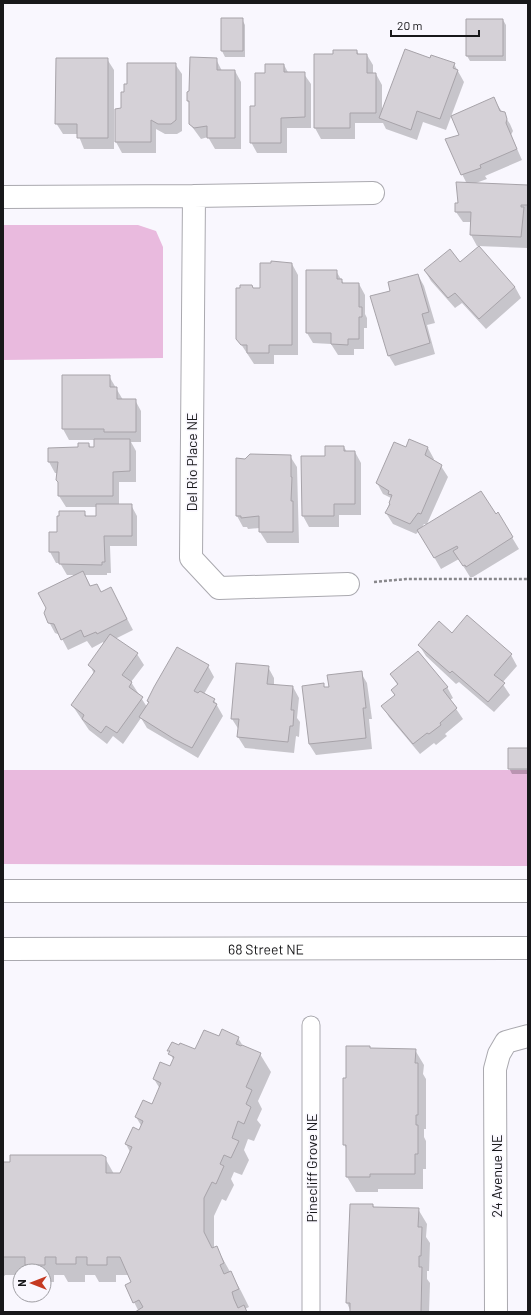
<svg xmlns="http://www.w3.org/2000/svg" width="531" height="1315" font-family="Barlow,sans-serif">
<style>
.green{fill:#e9bade}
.shadow{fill:#0003}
.building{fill:#d5d1d7;stroke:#a7a3a9}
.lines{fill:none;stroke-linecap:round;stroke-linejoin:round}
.lane-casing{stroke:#aaa9af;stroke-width:19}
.street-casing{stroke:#aaa9af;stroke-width:24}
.secondary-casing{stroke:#aaa9af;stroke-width:24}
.path{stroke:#88878b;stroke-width:2.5;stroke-dasharray:3 2;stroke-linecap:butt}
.lane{stroke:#fff;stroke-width:17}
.street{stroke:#fff;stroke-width:22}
.secondary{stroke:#fff;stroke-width:22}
.labels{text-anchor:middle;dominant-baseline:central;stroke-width:3;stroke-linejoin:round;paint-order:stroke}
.street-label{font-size:14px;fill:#18181a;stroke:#f9f7fe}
</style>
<rect width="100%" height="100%" fill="#f9f7fe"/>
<path class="green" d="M3,225h135l18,6 7,16v111l-160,2z
M3,770h525v96l-525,-2z"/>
<path class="shadow" d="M222,19h20l3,6v32h-20l-3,-6z
M503,20l3,5v36h-36l-3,-5z
M357,51l2,4h8l6,10v9h3l6,11v27l48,-52 24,4 10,18 -18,48 -23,-8 -6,18 -31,-11 -3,-6h-28v16h-34l-6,-11 19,-73z
M107,59l7,11v79h-30l-6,-15h-15l-7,-11z
M216,59l6,12h13l6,11v67h-26l-7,-12 -7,2 -11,-15v-19l-2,-4v-8z
M175,64l7,10v57l-5,3h-12l-9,-5v24h-34l-6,-11 12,-57z
M284,65l5,9h15l7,10v44h-24v25h-30l-6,-11 5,-35 10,-33z
M493,98l17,26 3,7 -2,4 11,25 -37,16 2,3 -14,5 55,2 -1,62 -50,-2 -6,-11 1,-13h-9l-7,-10 11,-28 -5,-10 -2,-38z
M460,263l55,24 6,11 -35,31 -24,-26 -7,5 -24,-27 -6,-10z
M292,264l6,11v80h-24v9h-20l-17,-26 24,-49z
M336,271l8,13h15l6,11v19l2,4v10h-3v21h-10v6h-16l-7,-11 -18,-1 -6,-10z
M418,275l6,11 11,37 -8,2 8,29 -40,12 -6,-10 2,-65z
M109,376l14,24h12l6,11v31h-10l5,9v31h-17v23h12l6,11v30h-27l1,27h-4v2h-22l6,12 10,6 10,-5 22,42 -18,9 22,15 7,11 -13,17 16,25 61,-41 6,11 -10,17 10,6 9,16 -25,42 -51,-30 -6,-10 -18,26 -10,-8 -6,8 -18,-14 -17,-25 22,-31 -4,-9 14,-20 -1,-3 -11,6 -5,-7 -19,9 -8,-15 -5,-2 -6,-11 29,-47h-11l-7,-12h-4l-6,-11 8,-19 26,-21 3,5h10v-10h-31l-7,-11 -2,-23h-2l-6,-11 40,-18 2,4h4v-8h-26l-6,-11z
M410,440l18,8 6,11 -1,2 8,5 7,11 -21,47h-3l-4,6 78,-16 21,35 -46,28h-3l-11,-18 -18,10 -22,-38 -3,3 -23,-10 -7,-11 5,-15 -8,-4 -6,-11 29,-34z
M344,447l3,5h8l6,11v52h-22v12h-30l-6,-11 23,-59z
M290,456l7,11 2,76h-32l-7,-11v-4l-12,1 -1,-2h-4l-6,-11 8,-56z
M453,634l58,21 6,11 -15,17 8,12 -16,17 -35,-30 -3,2 -30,-28 -7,-11z
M418,652l29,35 6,11 -3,2 13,19 -18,15 2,2 -11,9 -2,-2 -14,11 -31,-37 -6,-11 12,-10 -3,-5 6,-5 -7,-12z
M268,667l6,11v7l19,2 6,11 -2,20 3,4 -1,15 -3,-1 -2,17 -49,-5 -7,-11 1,-7 -7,-11z
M361,673l6,10 5,36h-3l3,30 -56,6 -7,-11 -6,-57 20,-3 2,4h5z
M528,749v25h-16l-3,-6z
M219,1038h19l5,8 17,8 11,18 -13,29 4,8 -5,11 4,5 -7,16 -6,-2 -4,11 5,10 -7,15 -8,-3 -3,7 3,6 -8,16 -4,-2 -8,17v32l2,-1 25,44 8,16 -4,2 1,3h-110l2,-2 -4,-8 -2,-19 -3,-8h-13v7h-17l-4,-7h-10v7h-17l-4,-7h-10v7h-10v-11h-24v4h-15l-2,3v-104l102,-16 9,16h6l10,-22 -4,-8 14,-13 2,-4 -6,-10 16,-12 8,-16 -6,-10 16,-11 4,-7 -5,-10h27z
M371,1049l44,1 9,15 -1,9 3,5v50h-2v8l2,4v28h-3v20h-45v3h-22l-9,-15v-27l-3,-6 3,-65z
M373,1205l1,3 44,1 9,15 -1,13 4,6 -1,28h-2v8l3,4 -1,29h-78l-4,-9z"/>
<path class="building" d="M221,18h22v33h-22z
M466,19h37v37h-37z
M405,49l25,9 1,-3 24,8 -2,5 5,2 -18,49 -23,-8 -6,19 -32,-12z
M333,50h24v4h10v19h9v40h-26v15h-36v-74h19z
M190,57l27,1v12h18v68h-28v-12l-13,2 -5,-4v-23h-2v-9l2,-1z
M56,58h52v80h-31v-14h-22z
M127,63h49v57l-5,4h-13l-7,-4v22h-36v-33l6,-1v-16h3v-8h3z
M265,64h19v8h21v45l-24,1v25h-31v-37h5v-33h10z
M494,97l6,14 5,1 2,7 -1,4 11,26 -37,16 1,3 -20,7 -16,-36 14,-4 -8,-19z
M456,182l72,3v20h-7v2h3l-3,30 -51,-2 1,-23h-16v-9h3z
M479,246l36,41 -36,32 -24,-26 -7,5 -24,-28 26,-21 10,13z
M271,261l21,2v82h-23v8h-22v-8h-6l-5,-6v-51h4v-3h12l1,3h7v-25h11z
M306,270h31v9h5v4h17v24h3v10h-3v22h-11v6l-17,-1v-11h-25z
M418,274l11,38 -7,2 8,29 -42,13 -18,-60 20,-5 -2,-9z
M62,375h48v12h7v12h19v33h-32v-3h-42z
M94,439h36v32l-17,1v24h-55v-14l-2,-2 2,-18h-10v-14l30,-1v-4h11v4h5z
M409,439l19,8 -3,8 17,10 -21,49 -3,-1 -8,11 -25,-11 5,-9 -1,-1 3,-8 -4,-1 1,-3 -13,-8 18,-41 12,5z
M325,446h19v5h11v53h-21v12h-32l-1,-60h24z
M250,454l41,1v22h1l-1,24h2v31h-34v-16l-18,2v-2h-5v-58l9,1z
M481,491l15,23 2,-2 15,25 -47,30 -1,-2 -2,1 -10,-15 5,-3 -1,-2 -23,12 -17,-28z
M96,504h36v32h-28l1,26h-3v3l-43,-1v-12h-10v-20h8v-16h2v-5h26v5h11z
M83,571l7,15 7,-2 4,8 10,-5 16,32 -30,15 -1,-2 -12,5 -3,-7 -20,10 -7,-16 -6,-1 -4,-10 2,-5 -8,-15z
M467,615l45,39 -18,21 11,8 -17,19 -36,-31 -2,2 -32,-28 21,-24 13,12z
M110,634l28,19 -16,22 10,7 -3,5 14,10 -26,36 -11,-7 -5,7 -19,-14 2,-4 -13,-10 24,-34 -7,-6z
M177,647l32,18 -15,26 4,2 2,-2 15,8 -2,3 4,2 -25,44 -18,-9 -35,-22 10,-15 -2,-1 7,-14z
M418,651l30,36 -5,3 14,18 -17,15 1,2 -12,9 -2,-1 -14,11 -32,-38 14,-11 -4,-5 7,-6 -8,-10z
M236,663l33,3 -2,18 26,2 -2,24h3l-1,16h-3l-2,16 -51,-5 2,-18h-8z
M362,671l4,37h-3l3,30 -57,6 -7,-58 22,-3v4h5l-2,-12z
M508,748h20v21h-20z
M222,1029l17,8 -3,7 5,2 1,-1 19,8 -15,34 6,3 -6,14 5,3 -7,17 -6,-3 -6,17 7,3 -8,17 -7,-3 -4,9 4,2 -8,18 -4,-2 -8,16v34l8,16 5,-2 7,17 -4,2 4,9 7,-3 8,18 -7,3 2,7 4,9 6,-3 3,7h-112l8,-5 -4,-7 -6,3 -8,-18 6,-3 -11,-25h-13v8h-20v-8h-11v7h-20v-7h-11v8h-20v-8h-22v-95h7v-7h92l4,2v16h14l12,-26 -7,-3 8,-17 6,3 4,-9 -8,-4 8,-17 9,4 9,-21 -8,-4 7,-17 10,4 4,-9 -6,-3 2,-3h-3l5,-9 7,3 1,-2 15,6 9,-19 15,6z
M346,1046h24v2l46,1 -1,14h3v52h-2v10h2v29h-3v20h-45v3h-24v-32h-3v-67h3z
M350,1204h23v3l46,1 -1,19h4l-1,29h-2v11h3l-1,45h-71v-9h-4z"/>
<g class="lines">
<g class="lane-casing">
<path id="lane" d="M311,1025v287"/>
</g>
<g class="street-casing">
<path id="street" d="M194,196l179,-3
M3,197l191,-1 -3,362 28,30 129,-4
M496,1312l-1,-243 4,-15 7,-12 22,-6"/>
</g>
<g class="secondary-casing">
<g id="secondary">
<path d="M3,891h525"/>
<path id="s1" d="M3,949l525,-1"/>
</g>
</g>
<path class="path" d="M374,582l32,-3h122"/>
<use href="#lane" class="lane"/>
<use href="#street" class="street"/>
<use href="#secondary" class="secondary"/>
</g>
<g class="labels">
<g class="street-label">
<text transform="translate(191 462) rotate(-90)">Del Rio Place NE</text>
<text stroke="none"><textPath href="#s1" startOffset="263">68 Street NE</textPath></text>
<text transform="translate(311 1168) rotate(-90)">Pinecliff Grove NE</text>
<text transform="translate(496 1176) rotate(-90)">24 Avenue NE</text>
</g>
</g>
<rect width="531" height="1315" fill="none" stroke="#18181a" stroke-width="8"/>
<g transform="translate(32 1283) rotate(270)"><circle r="19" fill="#f9f7fe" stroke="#9f9ea3"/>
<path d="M0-3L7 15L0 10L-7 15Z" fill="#c53921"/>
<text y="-6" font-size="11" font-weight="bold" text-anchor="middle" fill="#18181a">N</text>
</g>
<path d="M391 30v6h88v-6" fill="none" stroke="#18181a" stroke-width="2"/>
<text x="397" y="30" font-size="12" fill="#18181a" stroke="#f9f7fe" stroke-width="3" paint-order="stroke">20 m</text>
</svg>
